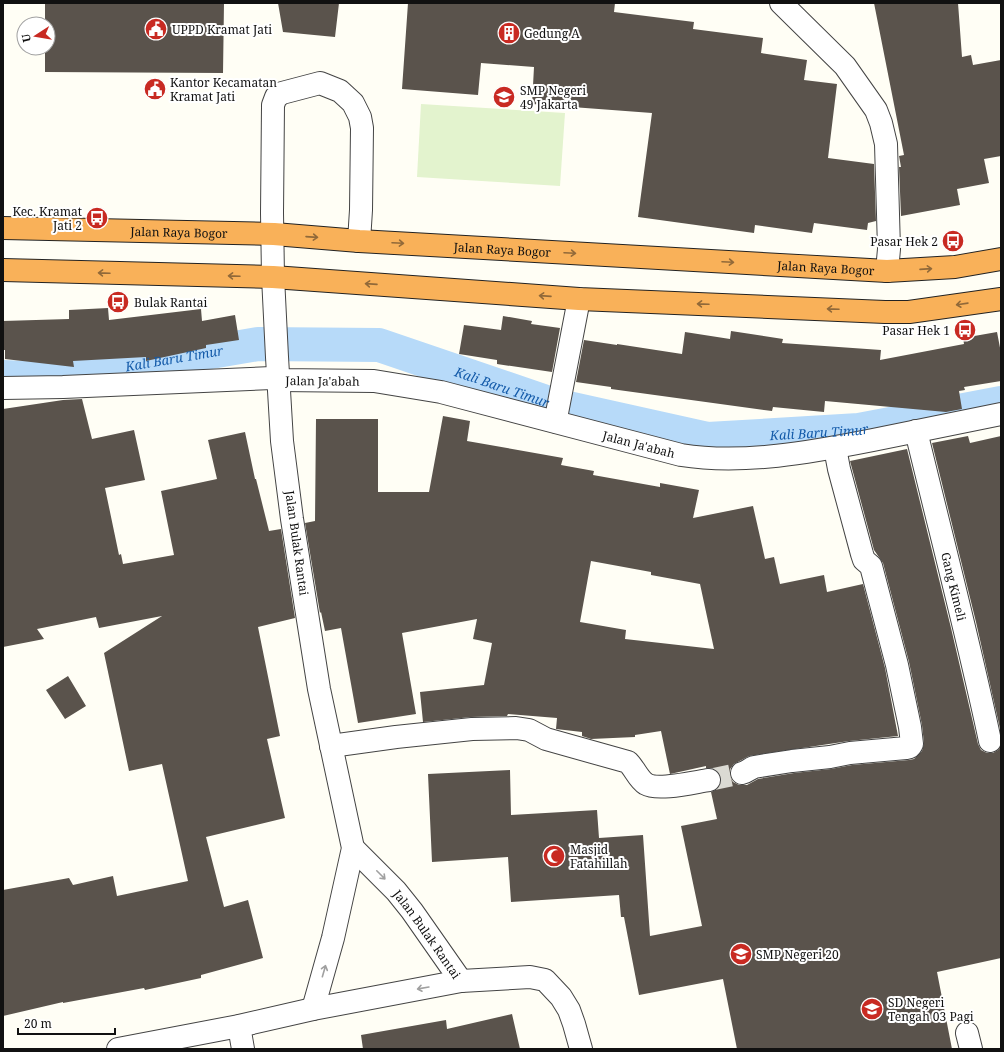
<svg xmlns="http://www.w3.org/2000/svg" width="1004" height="1052" font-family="'Noto Serif',serif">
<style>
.pitch{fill:#e3f3ce}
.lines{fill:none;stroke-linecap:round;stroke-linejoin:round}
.canal{stroke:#b7daf9;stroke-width:34}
.building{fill:#5a534c;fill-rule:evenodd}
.minor-tunnel{stroke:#dbdad3;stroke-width:22;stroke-dasharray:22 11;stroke-linecap:butt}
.minor-casing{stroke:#444;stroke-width:24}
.highway-casing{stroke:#222;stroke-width:24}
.minor{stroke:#fff;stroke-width:22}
.highway{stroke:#f9b159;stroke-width:22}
.oneway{stroke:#916939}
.oneway2{stroke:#a0a0a0}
.labels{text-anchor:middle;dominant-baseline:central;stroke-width:4;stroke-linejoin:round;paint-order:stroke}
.poi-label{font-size:12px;fill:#111;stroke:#fff;text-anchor:start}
.street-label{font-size:12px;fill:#111;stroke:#fff}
.water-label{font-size:13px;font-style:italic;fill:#135aa9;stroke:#fff}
</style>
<rect width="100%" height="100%" fill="#fffef5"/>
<path class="pitch" d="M421,104l144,9 -5,73 -143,-9z"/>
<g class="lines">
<path class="canal" id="s1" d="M3,377l50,2 205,-35 121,1 176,60 153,34 151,-9 142,-27"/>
</g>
<path class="building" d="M45,3h179l-1,70 -178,-1v-24h3v-24h-3z
M278,3h61l-4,34 -52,-5z
M408,3h207l-1,9 80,10 -1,7 70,9 -2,15 46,7 -3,20 33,4 -9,74 46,6 2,57 -8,2 -1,7 -53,-7 -2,10 -57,-8 -1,8 -116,-16 14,-104 -120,-9 2,-37 -53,-4 -3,32 -76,-6z
M874,3h84l4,54 9,-2 2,10 28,-5v96l-17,3 5,24 -32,6 3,16 -59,11 -2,-49h2l-2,-11 5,-1z
M108,308l1,12 92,-11 1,12 33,-6 4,25 -33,5v3l-60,13v-4l-73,4 1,6 -69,-8v-9h-2v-29l66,-2v-9z
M503,316l29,5 -1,3 29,4 -8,44 -55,-8v-4l-38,-6 5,-29 37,5z
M731,331l52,8 -1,4 99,7 -1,10 84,-16 -1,-6 34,-6 4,21v28l-37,6 1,3 -6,1 3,18 -16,3 -121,-11 -1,11 -51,-5 -1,4 -161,-22v-2l-35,-5 8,-42 33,5v-1l65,10 3,-22 45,7z
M82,399l10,40 42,-9 11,50 -40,8 14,67 2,-1 2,10 51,-9 -13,-64 56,-12 -9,-39 37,-8 10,47h1l13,52 12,-2 14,89 -37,9 22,109 -13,3 18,79 -79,19 18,70 24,-7 15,58 -62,17v3l-56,12 -1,-2 -81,15v-1l-60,14v-126l66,-12 4,7 40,-9 4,20 71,-15 -26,-117 -33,7 -25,-118 58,-37 -63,12 -3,-11 -59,12 7,10 -41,8v-238l60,-9z
M443,416l27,5 -3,20 96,17 -2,7 33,6 -1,4 67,12v-4l39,7 -6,28 60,-12 12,53 9,-2 6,27 44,-9 3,17 36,-8 22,84 13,68 -49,5 -100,15 -15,8 -4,5v8l3,5 6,3h8l11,-6 36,-6 37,-4 21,-4 57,-5 5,-1 8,-8 2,-8 -2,-18 -13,-63 -26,-99 -9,-13 -24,-89 57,-12 44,179 27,116 3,6 6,3h6l5,-3 3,-4v212l-64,14 15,77h-215l-14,-70 -84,16 -15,-78h-3l-2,-22 -108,7 -3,-45 -76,5 -4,-88 82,-4 1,45 86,-5 2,28 44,-3 7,101 52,-10 -21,-100 36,-7 -6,-27 6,-3 4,-4v-7l-3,-6 -5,-4h-7v-2l-36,8 -9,-43 -26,4v2l-44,2 -9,-3v-4l-26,-3 1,-11 -49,-4 -1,2 -36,1 -48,5 -3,-30 64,-7 8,-42 -19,-4 4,-20 -75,14 14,81 -58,9 -17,-95 -16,3 -4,-19 -1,1 -15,-90 10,-2 1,-102h62v73h51zM591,561l60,11v3l49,9 14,65 -89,-10 1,-9 -46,-8z
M968,436l2,7 31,-7v297l-25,-111 -44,-179z
M68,676l18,30 -21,13 -19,-29z
M512,1014l8,35h-157l-2,-14 85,-15 1,9z"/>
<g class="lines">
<path class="minor-tunnel" d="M709,780l33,-7"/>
<g class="minor-casing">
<g id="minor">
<path d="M781,3l64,63 31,44 5,13 5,21 3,105 -2,22"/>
<path id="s2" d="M3,388l60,-1 209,-9 7,2 95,1 67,11 240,63c62,10 131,-3 192,-15 43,-9 85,-17 128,-26"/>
<path d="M557,422v-9l22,-114"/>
<path id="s3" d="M916,431c25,104 52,206 74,310"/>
<path d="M331,746l65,-9 76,-8 44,-1 13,2 17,9 82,23c7,7 10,17 18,22 12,7 49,-2 63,-4"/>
<path d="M742,773c5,-1 7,-4 12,-6l38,-6 38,-4 20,-4 56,-5 4,-1 2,-3 -2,-17 -13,-62 -26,-99 -7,-6 -2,-6 -23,-85 -4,-21"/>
<path id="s4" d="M353,848l43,43 16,20 49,70"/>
<path d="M313,1009l20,-71 20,-90 -34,-159 -27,-170 -10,-78 -5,-84 -4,-80 -1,-64 1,-108 3,-8 6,-4 38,-10 20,8 13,12 7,14 2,11 -1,82 -2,31"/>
<path d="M239,1026l4,23"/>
<path d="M967,1033l4,16"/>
<path d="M118,1049l121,-23 74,-17 148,-28 69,-4 15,3 16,17 8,13 5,14 7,25"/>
</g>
</g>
<g class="highway-casing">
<g id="highway">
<path id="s5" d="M3,228l271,6 85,7 528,30 68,-4 46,-8"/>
<path d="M3,270l270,7 306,22 306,13h24l92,-13"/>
</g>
</g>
<use href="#minor" class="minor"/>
<use href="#highway" class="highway"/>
</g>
<defs><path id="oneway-shaft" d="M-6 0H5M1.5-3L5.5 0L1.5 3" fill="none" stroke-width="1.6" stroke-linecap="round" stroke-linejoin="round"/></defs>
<g class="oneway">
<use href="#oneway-shaft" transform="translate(312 237) rotate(4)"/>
<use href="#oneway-shaft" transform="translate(398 243) rotate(3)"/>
<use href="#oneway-shaft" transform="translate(570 253) rotate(3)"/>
<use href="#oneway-shaft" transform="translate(728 262) rotate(3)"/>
<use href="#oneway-shaft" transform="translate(926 269) rotate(-4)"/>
<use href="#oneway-shaft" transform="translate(104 273) rotate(-178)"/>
<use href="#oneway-shaft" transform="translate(234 276) rotate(-178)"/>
<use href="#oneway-shaft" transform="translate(371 284) rotate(-176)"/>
<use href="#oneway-shaft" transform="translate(545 296) rotate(-176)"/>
<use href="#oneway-shaft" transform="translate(703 304) rotate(-178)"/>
<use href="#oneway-shaft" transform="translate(962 304) rotate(172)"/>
<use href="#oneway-shaft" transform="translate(833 309) rotate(-178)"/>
</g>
<g class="oneway2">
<use href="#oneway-shaft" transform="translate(381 875) rotate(45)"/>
<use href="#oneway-shaft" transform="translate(324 971) rotate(-74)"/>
<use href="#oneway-shaft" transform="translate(423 988) rotate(170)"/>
</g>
<defs>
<g id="civic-disc" transform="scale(1.15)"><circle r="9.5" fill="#c82a22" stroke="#fff"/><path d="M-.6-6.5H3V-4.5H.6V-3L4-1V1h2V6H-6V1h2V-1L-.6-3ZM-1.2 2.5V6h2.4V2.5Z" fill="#fff"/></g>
<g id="building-disc" transform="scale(1.15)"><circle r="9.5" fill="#c82a22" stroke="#fff"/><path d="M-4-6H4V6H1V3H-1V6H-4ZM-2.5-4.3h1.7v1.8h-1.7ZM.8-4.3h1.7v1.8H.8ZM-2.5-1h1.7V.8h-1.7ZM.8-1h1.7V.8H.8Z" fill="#fff"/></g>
<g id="school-disc" transform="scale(1.15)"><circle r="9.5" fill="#c82a22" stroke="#fff"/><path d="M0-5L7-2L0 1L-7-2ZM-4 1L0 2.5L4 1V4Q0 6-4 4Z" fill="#fff"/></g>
<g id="bus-disc" transform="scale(1.15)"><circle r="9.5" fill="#c82a22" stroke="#fff"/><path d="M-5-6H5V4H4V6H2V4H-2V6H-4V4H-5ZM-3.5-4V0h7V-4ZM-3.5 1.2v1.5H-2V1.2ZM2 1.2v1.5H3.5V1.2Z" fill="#fff"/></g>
<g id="mosque-disc" transform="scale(1.15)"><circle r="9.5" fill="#c82a22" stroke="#fff"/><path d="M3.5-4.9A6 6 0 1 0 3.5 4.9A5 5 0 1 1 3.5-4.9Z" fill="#fff"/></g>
</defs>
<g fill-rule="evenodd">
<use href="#civic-disc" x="156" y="29"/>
<use href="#building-disc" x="509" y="33"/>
<use href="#civic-disc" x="155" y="89"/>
<use href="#school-disc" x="504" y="97"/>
<use href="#bus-disc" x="97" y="218"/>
<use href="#bus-disc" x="953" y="241"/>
<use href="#bus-disc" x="118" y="302"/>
<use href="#bus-disc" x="965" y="330"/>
<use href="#mosque-disc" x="554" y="856"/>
<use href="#school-disc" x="741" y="954"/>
<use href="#school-disc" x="872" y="1009"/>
</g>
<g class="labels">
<g class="poi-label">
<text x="172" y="29">UPPD Kramat Jati</text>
<text x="524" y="33">Gedung A</text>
<text x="170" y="82">Kantor Kecamatan<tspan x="170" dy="14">Kramat Jati</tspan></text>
<text x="520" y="90">SMP Negeri<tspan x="520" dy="14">49 Jakarta</tspan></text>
<text x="82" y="211" text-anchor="end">Kec. Kramat<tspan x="82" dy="14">Jati 2</tspan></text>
<text x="938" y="241" text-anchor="end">Pasar Hek 2</text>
<text x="134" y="302">Bulak Rantai</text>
<text x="950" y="330" text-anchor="end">Pasar Hek 1</text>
<text x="570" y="849">Masjid<tspan x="570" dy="14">Fatahillah</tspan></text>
<text x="756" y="954">SMP Negeri 20</text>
<text x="888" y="1002">SD Negeri<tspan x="888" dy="14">Tengah 03 Pagi</tspan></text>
</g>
<g class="street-label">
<text stroke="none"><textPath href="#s5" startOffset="176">Jalan Raya Bogor</textPath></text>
<text stroke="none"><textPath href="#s5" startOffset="500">Jalan Raya Bogor</textPath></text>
<text stroke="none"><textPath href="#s5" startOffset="824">Jalan Raya Bogor</textPath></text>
<text stroke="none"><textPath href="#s2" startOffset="320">Jalan Ja'abah</textPath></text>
<text stroke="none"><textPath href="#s2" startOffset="644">Jalan Ja'abah</textPath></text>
<text transform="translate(297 543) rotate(82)">Jalan Bulak Rantai</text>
<text stroke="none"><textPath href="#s3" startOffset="160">Gang Kimeli</textPath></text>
<text stroke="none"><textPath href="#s4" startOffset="114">Jalan Bulak Rantai</textPath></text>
</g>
<g class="water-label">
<text stroke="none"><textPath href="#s1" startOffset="173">Kali Baru Timur</textPath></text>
<text stroke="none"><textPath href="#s1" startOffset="509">Kali Baru Timur</textPath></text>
<text stroke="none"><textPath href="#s1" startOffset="833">Kali Baru Timur</textPath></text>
</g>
</g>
<rect width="1004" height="1052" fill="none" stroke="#111111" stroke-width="8"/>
<g transform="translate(36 36) rotate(258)"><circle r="19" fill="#ffffff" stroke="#a0a0a0"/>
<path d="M0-3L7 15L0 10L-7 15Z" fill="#c82a22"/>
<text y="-6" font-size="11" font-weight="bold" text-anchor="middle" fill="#111111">U</text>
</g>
<path d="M18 1028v6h97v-6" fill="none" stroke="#111111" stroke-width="2"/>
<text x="24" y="1028" font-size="12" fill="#111111" stroke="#ffffff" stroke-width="3" paint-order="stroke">20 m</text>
</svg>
